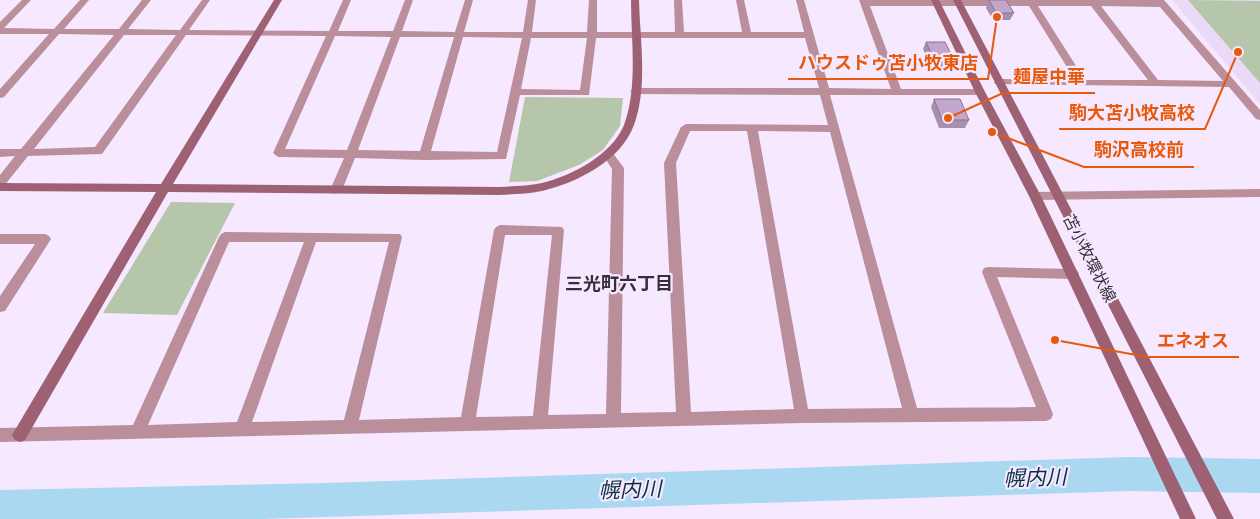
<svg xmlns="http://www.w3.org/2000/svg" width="1260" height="519" font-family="'Noto Sans','Noto Sans JP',sans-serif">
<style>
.built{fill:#ebdaf7}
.green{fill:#b5c6ab}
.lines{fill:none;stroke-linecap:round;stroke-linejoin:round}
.river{fill:#aad8f1;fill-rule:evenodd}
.street{fill:#ba8f9b;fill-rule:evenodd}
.secondary{fill:#9d6173;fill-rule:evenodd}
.wall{fill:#a78faf}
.building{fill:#c2a6cb;stroke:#88748e}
.labels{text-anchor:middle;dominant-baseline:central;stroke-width:4.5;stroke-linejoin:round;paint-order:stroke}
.street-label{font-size:16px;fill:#342f38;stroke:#f5e8ff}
.neighbourhood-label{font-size:18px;font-weight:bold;fill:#342f38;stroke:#f5e8ff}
.near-water-label{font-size:21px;font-style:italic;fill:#073042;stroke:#f5e8ff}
.leader{fill:none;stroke:#e8590c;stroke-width:2}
.callout-dot{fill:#e8590c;stroke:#f5e8ff;stroke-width:2}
.callout-label{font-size:18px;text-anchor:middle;font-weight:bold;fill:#e8590c;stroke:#f5e8ff;stroke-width:4.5;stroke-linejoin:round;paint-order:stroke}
</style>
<rect width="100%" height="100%" fill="#f5e8ff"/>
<path class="built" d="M1172,0h88v104z"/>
<path class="green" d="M1188,0l72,1v82z
M525,97l98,1 -3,28 -17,24 -24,15 -42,16 -28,1z
M171,202l64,1 -58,112 -74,-2z"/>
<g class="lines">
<path class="river" d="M1129,457l131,2v34l-131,-2 -865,28h-264v-29l326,-7z"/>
<path class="street" d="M22,0h9l-27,28 50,1 26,-29h9l-25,29h55l23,-29h9l-23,29 52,1 22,-30h8l-21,30 140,1 14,-31h8l-13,31h55l12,-31h8l-11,31 53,1 10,-32h8l-9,32h59l5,-32h8l-4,32h55l2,-32h8v32h78l-1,-32h8l2,32h58l-6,-32h8l7,32h53l-8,-32h8l25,88 62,1 -32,-89h305l96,110v10l-4,-1 -27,-32 -234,-3 -1,-2 5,-3 76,1 -46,-74h-159l31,83h79l5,3 -5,3h-150l87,313 119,-1 -54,-135 2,-4 4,-1 85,2 4,1 2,4 -2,4 -4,1 -76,-2 56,137 -2,5 -5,2 -244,2 -802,19v-14l133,-3 86,-188 2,-3 4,-2 175,2 2,3 -43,183 102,-3 33,-187 2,-3 4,-2 62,2 2,3 -16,185 58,-1 6,-245 -9,-14 5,-4 4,1 12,16 -3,245 55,-1 -12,-249 17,-36 5,-3 142,1 -8,-30 -185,-1 -5,-3 5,-3h184l-14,-50h-209l-7,57h-69l-14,64 -82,1 -69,-2 -13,32 -6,4 -6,-4 14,-32 -66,-1 -5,-4 53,-117 -140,-1 -84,119 -74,2 -24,30 -4,1v-12l15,-19 -15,1v-8h21l93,-114 -55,-1 -55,63 -4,1v-9l49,-55h-49v-12zM1038,6h53l57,74h-63zM1101,6l59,1 63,74 -65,-1zM124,35h52l-81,112 -61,2zM335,36l56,1 -44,113 -62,-1zM400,37h54l-34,114 -62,-1zM463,37l59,1 -25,114 -66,-1zM531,38h56l-7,52 -59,-1zM690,131h57l47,278 -103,3 -15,-249zM758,131l72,1 72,276 -94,1zM505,235h47l-19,181 -57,1zM229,242h75l-67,180 -89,3zM316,242h73l-45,178 -92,2z
M1260,189v8l-225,3 -6,-4 6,-4z
M0,234h45l4,2 2,3 -46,72 -5,1v-16l35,-52h-35z"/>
<path class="secondary" d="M274,0h8l-109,184 327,3c14,-1 28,-1 42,-4 29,-7 70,-28 82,-58 14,-38 7,-85 7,-125h8c1,40 9,86 -5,125 -13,36 -58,58 -92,66 -14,3 -28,3 -42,4l-332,-3 -143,248 -5,2 -5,-2 -3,-5 3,-5 141,-238 -156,-1v-8l161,1z
M931,0h8l46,92 56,104 155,323h-16l-151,-323 -54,-104z
M953,0h8l273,519h-17z"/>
</g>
<path class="wall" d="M989,0l25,13 -4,7h-17l-7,-12z
M926,42l29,20 -4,8h-19l-9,-21z
M934,99l35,21 -4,8h-26l-8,-21z"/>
<path class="building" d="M989,0h17l8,13h-18z
M926,42h19l10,20h-20z
M934,99h26l9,21h-27z"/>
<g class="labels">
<g class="street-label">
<text transform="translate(1090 258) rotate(63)">苫小牧環状線</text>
</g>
<g class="neighbourhood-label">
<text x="619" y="283">三光町六丁目</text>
</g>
<g class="near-water-label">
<text transform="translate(1035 477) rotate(-2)">幌内川</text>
<text transform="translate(630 489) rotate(-2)">幌内川</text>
</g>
</g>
<path class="leader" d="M997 17L988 79H788M948 118L1003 93H1095M1238 52L1205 129H1059M992 132L1084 167H1194M1055 340L1147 357H1239"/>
<g class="callout-dot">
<circle cx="997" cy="17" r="5"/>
<circle cx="948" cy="118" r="5"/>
<circle cx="1238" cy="52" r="5"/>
<circle cx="992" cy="132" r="5"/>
<circle cx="1055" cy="340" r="5"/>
</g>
<g class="callout-label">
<text x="888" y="69">ハウスドゥ苫小牧東店</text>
<text x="1049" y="83">麺屋中華</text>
<text x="1132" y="119">駒大苫小牧高校</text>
<text x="1139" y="156">駒沢高校前</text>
<text x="1193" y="347">エネオス</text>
</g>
</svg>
